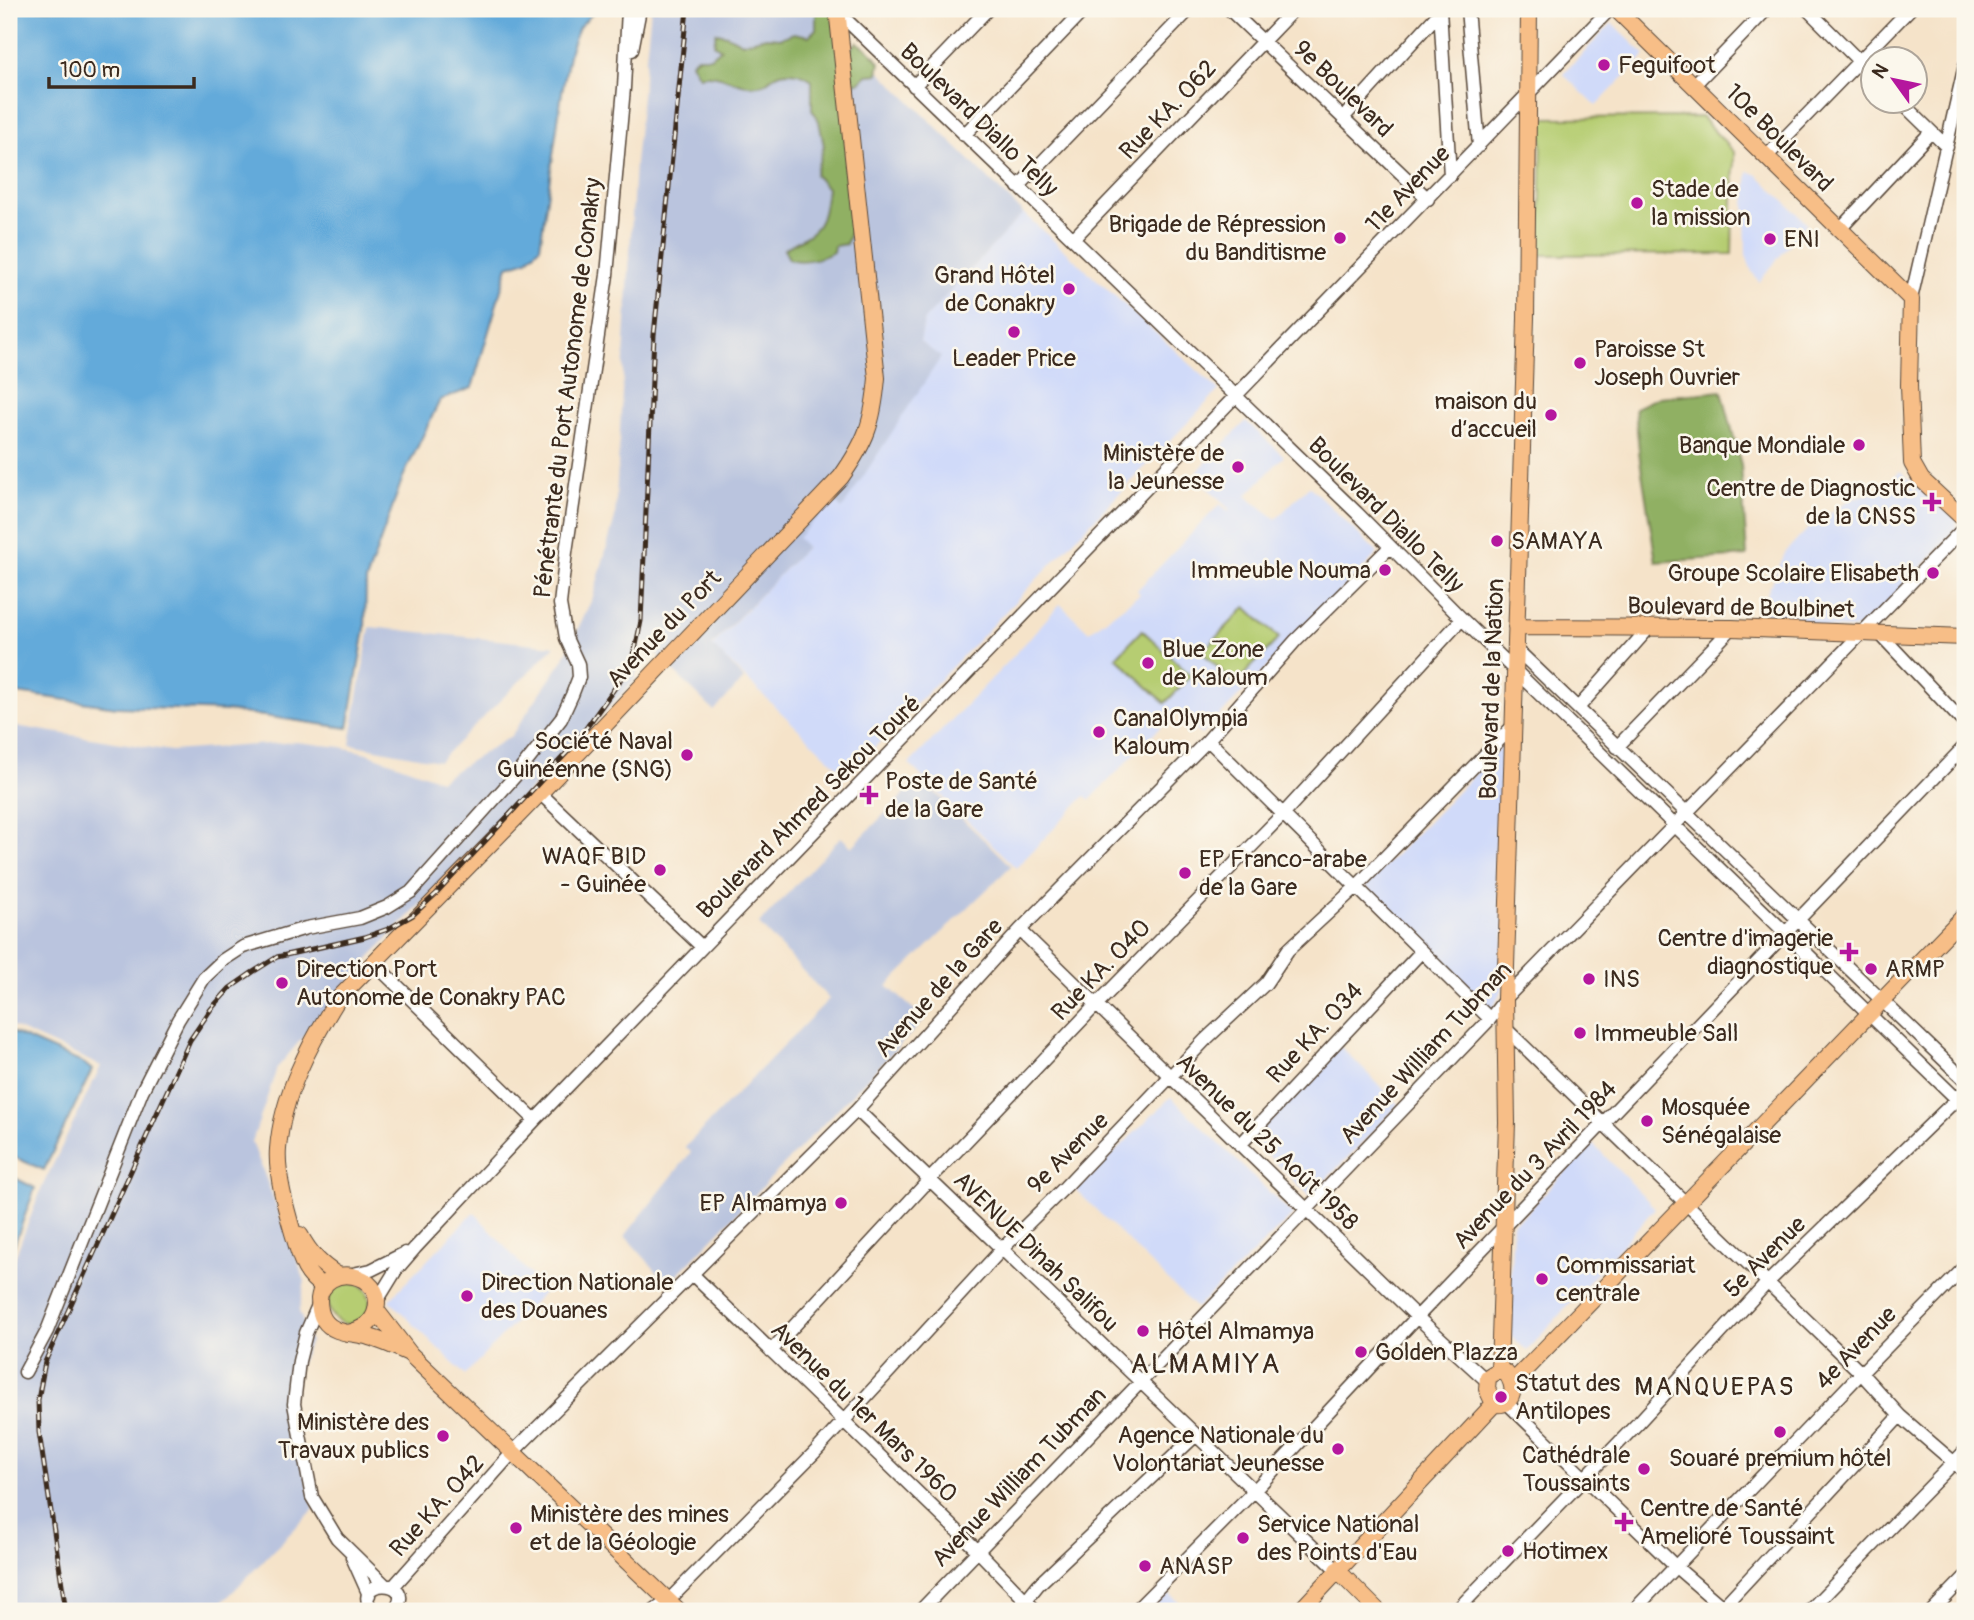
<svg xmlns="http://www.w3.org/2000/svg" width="1974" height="1620" font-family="Pangolin,sans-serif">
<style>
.built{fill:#d0daf9}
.industrial{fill:#bac4de}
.green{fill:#b6cd72;stroke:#787c48;stroke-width:2}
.forest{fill:#90b064;stroke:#666d41;stroke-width:2}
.water{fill:#63aada;stroke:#4f6a7c;stroke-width:2}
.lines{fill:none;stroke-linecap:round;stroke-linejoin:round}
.minor-casing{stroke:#574638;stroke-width:15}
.major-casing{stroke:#574638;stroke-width:18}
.minor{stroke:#fff;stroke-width:12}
.major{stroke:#f7be87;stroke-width:16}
.rail-casing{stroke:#3b2a1e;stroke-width:5}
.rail{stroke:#fbf7ec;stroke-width:2.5;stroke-dasharray:8;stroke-linecap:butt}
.poi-dot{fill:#b5179e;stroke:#fbf7ec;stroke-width:2.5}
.labels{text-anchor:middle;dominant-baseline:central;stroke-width:5;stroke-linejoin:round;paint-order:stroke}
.poi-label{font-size:24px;fill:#3b2a1e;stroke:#fbf7ec;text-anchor:start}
.street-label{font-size:24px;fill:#3b2a1e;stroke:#fbf7ec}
.neighbourhood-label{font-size:26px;letter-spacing:2px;fill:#3b2a1e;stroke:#fbf7ec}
.quarter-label{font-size:28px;letter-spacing:2px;fill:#3b2a1e;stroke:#fbf7ec}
</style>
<rect width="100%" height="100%" fill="#fbf7ec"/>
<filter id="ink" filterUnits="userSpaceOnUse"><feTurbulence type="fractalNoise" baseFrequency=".0143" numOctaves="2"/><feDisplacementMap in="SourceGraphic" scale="14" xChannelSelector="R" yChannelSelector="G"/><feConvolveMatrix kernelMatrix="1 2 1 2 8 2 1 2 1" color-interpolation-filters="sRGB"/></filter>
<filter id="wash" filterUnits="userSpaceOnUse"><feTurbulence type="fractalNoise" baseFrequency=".00686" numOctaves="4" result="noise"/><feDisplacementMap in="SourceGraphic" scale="28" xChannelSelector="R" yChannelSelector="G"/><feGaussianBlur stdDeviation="1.57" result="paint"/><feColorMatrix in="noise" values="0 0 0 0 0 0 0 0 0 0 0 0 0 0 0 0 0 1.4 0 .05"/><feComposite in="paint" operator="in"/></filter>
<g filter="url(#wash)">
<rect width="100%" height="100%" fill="#f5e3c9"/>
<path class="built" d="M1612,23l33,32 -49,51 -33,-32z
M1748,171l10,4 49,48 -48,59 -7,-10 -6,-17 -1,-49z
M1023,213l196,177 -372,386 -135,-130 94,-99 -9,-9 36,-39 9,9 98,-151 -20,-15 4,-22z
M1246,421l38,35 -38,40 30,23 33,-33 69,67 -177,182 -25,-24 -86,89 -5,-4 -69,72 -107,-104 98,-101 53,-59 29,28 51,-38 -3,-4 83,-86 10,8 1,-2 -37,-35z
M1900,471l56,48 1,10 -93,100 -112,-2 34,-76 24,-24 42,-29 28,-7z
M1508,740l-5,246 -13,29 -125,-129z
M1339,1045l60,60 -89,91 -59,-57z
M1171,1097l122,118 -97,93 -120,-118z
M1592,1143l63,65 -128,143 -19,-18 5,-110 11,-8z
M474,1212l71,79 -80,84 -76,-75z
M1163,1588l25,23h-48z"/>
<path class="industrial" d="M651,9h169l1,4 202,200 -99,107 -4,22 21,15 -99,152 -9,-9 -35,38 8,9 -94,98 32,34 -30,32 -71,-70 -8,39 -263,275 -95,113 -25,74 53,139 -6,30 11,30 -24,56 28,112 -100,102h-205v-339l34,-87 58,-119 -92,-41v-300l162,26 125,-9 45,5 26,6 73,27 71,-44 52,-76 30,-63 22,-79 20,-355z
M370,627l185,19 -116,115 -89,-17z
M920,778l91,88 -124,120 38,33 -257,265 -43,-48 66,-84 -6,-5 144,-148 -70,-75 82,-87 11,10z"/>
<path class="green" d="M1701,117l33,35 -2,102 -192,1 2,-137z
M1246,607l33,31 -44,46 -33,-32z
M1142,630l49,46 -26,27 -49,-46z
M328 1303a21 21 0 1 1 42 0a21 21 0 1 1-42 0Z"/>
<path class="forest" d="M816,9h14l19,42 8,-9 12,8 11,12 -2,12 -11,1 -8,8 -8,-1 3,140 -8,22 -12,2 -1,6c-11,7 -31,11 -44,7l-5,-10c36,-20 38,-20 43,-61l-12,-13 9,-29 -5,-25 -7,-12v-29c-9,-7 -25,-11 -36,-5 -4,2 -8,7 -13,9 -23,7 -41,-14 -64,-8l-8,-13 6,-6h14l10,-8 -7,-5 2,-11 11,2 15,8 24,-6 15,1 13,-5 15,3 7,-7z
M1722,391l19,74 6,91 -91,6 -16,-102 -5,-52 24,-11z"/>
<path class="water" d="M9,9h588l-18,18 -9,23 -8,42 -22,155 -13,13 -19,6 -36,122 -32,12 -37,77 -37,104 -1,48 -17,99 -120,-17 -111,-4 -108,-15z
M9,1031l76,33 7,6 -48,100 -35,-15z
M9,1175l26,13 -26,71z"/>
</g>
<g filter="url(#ink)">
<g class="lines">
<g class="minor-casing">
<path id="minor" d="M1229,9l199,190
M1440,9l10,167
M1467,9l12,137
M1807,9l65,65
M837,11l520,502 105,106 503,488
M632,50l8,-41
M914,86l74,-77
M1693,86l74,-77
M1901,102l46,45
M1343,118l97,-106
M964,135l121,-126
M1766,157l144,-148
M1018,187l172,-178
M1839,230l92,-98
M1073,239l221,-230
M1911,299l54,-234
M1880,634l85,90
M1515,648l450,432
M1578,708l70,-79
M1208,740l282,279
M1617,747l115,-119
M540,793l161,153
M1020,930l397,387 70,64
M373,962l162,158
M1506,1029l355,344 39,43 65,56
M857,1110l480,460
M1240,1145l181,-193
M692,1274l285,276 59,61
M348,1275l23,-5 34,-17
M377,1301l19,-31 19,-22 120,-128 1075,-1111
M319,1303l-13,30 -7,28 -5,43 18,93 25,41 47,46
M771,1351l159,-172 167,-175 187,-191 178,-194
M25,1372l22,-41 95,-240 36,-71 26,-42 19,-18 20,-13 63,-19 54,-10 27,-11 24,-15 106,-118 44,-55 11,-24 7,-18 -1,-13 -12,-26 -6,-34 6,-52 41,-277 17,-187 4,-79
M1507,1403l169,164 51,44
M352,1557l17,38
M393,1587l120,-135 344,-342 163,-180 188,-190 88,-100 94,-93
M373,1611c-26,-34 48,-34 21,0
M654,1611l14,-10 147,-149 188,-204 62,-61 140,-147 61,-57 22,-33 68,-63 157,-161
M920,1611l570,-592 15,-20 460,-472
M1017,1611l21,-26 158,-150
M1135,1611l120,-121 162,-173 548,-571
M1456,1611l183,-189 128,-139 198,-192
M1633,1611l228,-238 104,-106
M1719,1611l181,-195
M1809,1611l156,-160
M1932,1611l33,-34"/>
</g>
<g class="major-casing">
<path id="major" d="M1616,9l295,290 -2,86 3,78 9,16 44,41
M1516,627l216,1 233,9
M300,1235c10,19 21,30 39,41
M324,1287c-21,-12 -24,-32 -31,-54 -7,-24 -17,-59 -15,-84 4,-53 31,-104 59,-149l203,-207 301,-316c26,-37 32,-55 36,-99l-40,-369
M376,1310l34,44 269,257
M348,1333c13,-3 25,-9 28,-23 9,-38 -52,-49 -57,-11 0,8 1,15 5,21 10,15 30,12 45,17 14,4 27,10 40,16
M1499,1371l8,-249 -2,-123 21,-681 3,-309
M1496,1372h9c12,13 10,35 -11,32l-7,-15 1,-12z
M1512,1383l453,-468
M1337,1570l41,41
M1300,1611l194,-207"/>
</g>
<use href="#minor" class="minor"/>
<use href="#major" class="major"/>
<g class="rail-casing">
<path id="rail" d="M66,1611l-27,-179 -1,-32 7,-38 145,-322 21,-31 19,-21 23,-16 24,-15 88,-20 23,-8 25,-14 24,-22 137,-148 45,-63 15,-27 7,-34 13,-286 33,-326"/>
</g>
<use href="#rail" class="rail"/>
</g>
</g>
<g class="poi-dot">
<circle cx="1604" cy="65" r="7"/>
<circle cx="1637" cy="203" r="7"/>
<circle cx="1340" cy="238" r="7"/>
<circle cx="1770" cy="239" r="7"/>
<circle cx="1069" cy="289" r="7"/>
<circle cx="1014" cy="332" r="7"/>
<circle cx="1580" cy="363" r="7"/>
<circle cx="1551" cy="415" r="7"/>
<circle cx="1859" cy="445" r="7"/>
<circle cx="1238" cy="467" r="7"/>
<path d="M1928.5 491.5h7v7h7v7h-7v7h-7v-7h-7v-7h7z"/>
<circle cx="1497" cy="541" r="7"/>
<circle cx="1385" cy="570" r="7"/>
<circle cx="1933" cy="573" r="7"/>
<circle cx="1148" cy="663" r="7"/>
<circle cx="1099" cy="732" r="7"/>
<circle cx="687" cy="755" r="7"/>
<path d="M865.5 784.5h7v7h7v7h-7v7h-7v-7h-7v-7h7z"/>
<circle cx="660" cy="870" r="7"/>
<circle cx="1185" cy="873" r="7"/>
<path d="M1845.5 941.5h7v7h7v7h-7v7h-7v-7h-7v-7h7z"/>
<circle cx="1871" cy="969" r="7"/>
<circle cx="1589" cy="979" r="7"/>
<circle cx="282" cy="983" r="7"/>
<circle cx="1580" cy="1033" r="7"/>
<circle cx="1647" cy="1121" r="7"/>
<circle cx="841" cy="1203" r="7"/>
<circle cx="1542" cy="1279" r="7"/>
<circle cx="467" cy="1296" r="7"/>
<circle cx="1143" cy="1331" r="7"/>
<circle cx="1361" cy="1352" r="7"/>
<circle cx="1501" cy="1397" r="7"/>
<circle cx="1780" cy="1432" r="7"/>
<circle cx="443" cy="1436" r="7"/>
<circle cx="1338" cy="1449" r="7"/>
<circle cx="1644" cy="1469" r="7"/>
<path d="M1620.5 1511.5h7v7h7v7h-7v7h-7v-7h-7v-7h7z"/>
<circle cx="516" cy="1528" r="7"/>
<circle cx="1243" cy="1538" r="7"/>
<circle cx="1508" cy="1551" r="7"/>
<circle cx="1145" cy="1566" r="7"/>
</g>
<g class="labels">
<g class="poi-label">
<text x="1618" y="65">Feguifoot</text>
<text x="1651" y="189">Stade de<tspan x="1651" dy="28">la mission</tspan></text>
<text x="1326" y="224" text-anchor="end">Brigade de Répression<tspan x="1326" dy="28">du Banditisme</tspan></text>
<text x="1784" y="239">ENI</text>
<text x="1055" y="275" text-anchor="end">Grand Hôtel<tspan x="1055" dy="28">de Conakry</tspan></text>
<text x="1594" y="349">Paroisse St<tspan x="1594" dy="28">Joseph Ouvrier</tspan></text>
<text x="1014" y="358" text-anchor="middle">Leader Price</text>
<text x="1537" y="401" text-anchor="end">maison du<tspan x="1537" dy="28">d’accueil</tspan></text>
<text x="1845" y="445" text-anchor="end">Banque Mondiale</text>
<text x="1224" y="453" text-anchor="end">Ministère de<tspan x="1224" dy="28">la Jeunesse</tspan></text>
<text x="1916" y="488" text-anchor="end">Centre de Diagnostic<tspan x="1916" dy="28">de la CNSS</tspan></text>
<text x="1511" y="541">SAMAYA</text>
<text x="1371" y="570" text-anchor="end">Immeuble Nouma</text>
<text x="1919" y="573" text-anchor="end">Groupe Scolaire Elisabeth</text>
<text x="1162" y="649">Blue Zone<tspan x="1162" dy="28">de Kaloum</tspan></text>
<text x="1113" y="718">CanalOlympia<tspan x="1113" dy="28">Kaloum</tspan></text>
<text x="673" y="741" text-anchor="end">Société Naval<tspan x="673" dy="28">Guinéenne (SNG)</tspan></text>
<text x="885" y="781">Poste de Santé<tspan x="885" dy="28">de la Gare</tspan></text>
<text x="646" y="856" text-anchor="end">WAQF BID<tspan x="646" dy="28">- Guinée</tspan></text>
<text x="1199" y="859">EP Franco-arabe<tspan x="1199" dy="28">de la Gare</tspan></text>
<text x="1833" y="938" text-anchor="end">Centre d'imagerie<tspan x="1833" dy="28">diagnostique</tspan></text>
<text x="296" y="969">Direction Port<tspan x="296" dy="28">Autonome de Conakry PAC</tspan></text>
<text x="1885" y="969">ARMP</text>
<text x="1603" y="979">INS</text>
<text x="1594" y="1033">Immeuble Sall</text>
<text x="1661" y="1107">Mosquée<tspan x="1661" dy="28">Sénégalaise</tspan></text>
<text x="827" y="1203" text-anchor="end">EP Almamya</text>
<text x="1556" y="1265">Commissariat<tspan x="1556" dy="28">centrale</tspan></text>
<text x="481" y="1282">Direction Nationale<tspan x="481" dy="28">des Douanes</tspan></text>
<text x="1157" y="1331">Hôtel Almamya</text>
<text x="1375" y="1352">Golden Plazza</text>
<text x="1515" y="1383">Statut des<tspan x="1515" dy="28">Antilopes</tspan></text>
<text x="429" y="1422" text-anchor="end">Ministère des<tspan x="429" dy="28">Travaux publics</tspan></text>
<text x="1324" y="1435" text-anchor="end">Agence Nationale du<tspan x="1324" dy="28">Volontariat Jeunesse</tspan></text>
<text x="1630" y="1455" text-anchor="end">Cathédrale<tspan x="1630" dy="28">Toussaints</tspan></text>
<text x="1780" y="1458" text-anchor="middle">Souaré premium hôtel</text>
<text x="1640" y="1508">Centre de Santé<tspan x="1640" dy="28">Amelioré Toussaint</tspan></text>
<text x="530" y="1514">Ministère des mines<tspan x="530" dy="28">et de la Géologie</tspan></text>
<text x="1257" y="1524">Service National<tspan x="1257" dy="28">des Points d'Eau</tspan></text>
<text x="1522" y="1551">Hotimex</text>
<text x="1159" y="1566">ANASP</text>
</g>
<g class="street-label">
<text transform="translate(1343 89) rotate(44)">9e Boulevard</text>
<text transform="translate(1168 110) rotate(-46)">Rue KA. 062</text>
<text transform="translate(979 120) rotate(44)">Boulevard Diallo Telly</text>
<text transform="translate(1779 138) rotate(45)">10e Boulevard</text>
<text transform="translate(1408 189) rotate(-46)">11e Avenue</text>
<text transform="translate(568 388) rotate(-83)">Pénétrante du Port Autonome de Conakry</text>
<text transform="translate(1386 515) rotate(45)">Boulevard Diallo Telly</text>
<text transform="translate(1741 608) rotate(1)">Boulevard de Boulbinet</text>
<text transform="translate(664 629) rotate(-46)">Avenue du Port</text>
<text transform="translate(1492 689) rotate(-88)">Boulevard de la Nation</text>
<text transform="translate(809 807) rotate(-45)">Boulevard Ahmed Sekou Touré</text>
<text transform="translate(1101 970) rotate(-46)">Rue KA. 040</text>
<text transform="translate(939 988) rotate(-48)">Avenue de la Gare</text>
<text transform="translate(1315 1033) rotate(-47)">Rue KA. 034</text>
<text transform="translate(1426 1053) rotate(-47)">Avenue William Tubman</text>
<text transform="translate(1267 1142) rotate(44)">Avenue du 25 Août 1958</text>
<text transform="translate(1068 1153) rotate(-45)">9e Avenue</text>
<text transform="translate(1535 1165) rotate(-46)">Avenue du 3 Avril 1984</text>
<text transform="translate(1036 1252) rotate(44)">AVENUE Dinah Salifou</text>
<text transform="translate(1765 1257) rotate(-45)">5e Avenue</text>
<text transform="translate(1856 1348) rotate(-46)">4e Avenue</text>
<text transform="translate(864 1412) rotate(44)">Avenue du 1er Mars 1960</text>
<text transform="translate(1019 1477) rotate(-46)">Avenue William Tubman</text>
<text transform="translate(437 1506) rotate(-48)">Rue KA. 042</text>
</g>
<g class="neighbourhood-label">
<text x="1715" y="1387">MANQUEPAS</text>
</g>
<g class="quarter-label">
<text x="1206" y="1364">ALMAMIYA</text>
</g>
</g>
<rect width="1974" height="1620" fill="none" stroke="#fbf7ec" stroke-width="35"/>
<g transform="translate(1894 80) rotate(303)"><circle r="33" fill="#fbf7ec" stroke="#aea59a" stroke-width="2"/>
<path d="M0-5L12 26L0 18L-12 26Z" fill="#b5179e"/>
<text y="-10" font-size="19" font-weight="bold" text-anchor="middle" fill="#3b2a1e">N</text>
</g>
<path d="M49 77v10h145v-10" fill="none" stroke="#3b2a1e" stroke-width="3.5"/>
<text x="60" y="77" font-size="21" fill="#3b2a1e" stroke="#fbf7ec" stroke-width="5" paint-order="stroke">100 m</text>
</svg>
